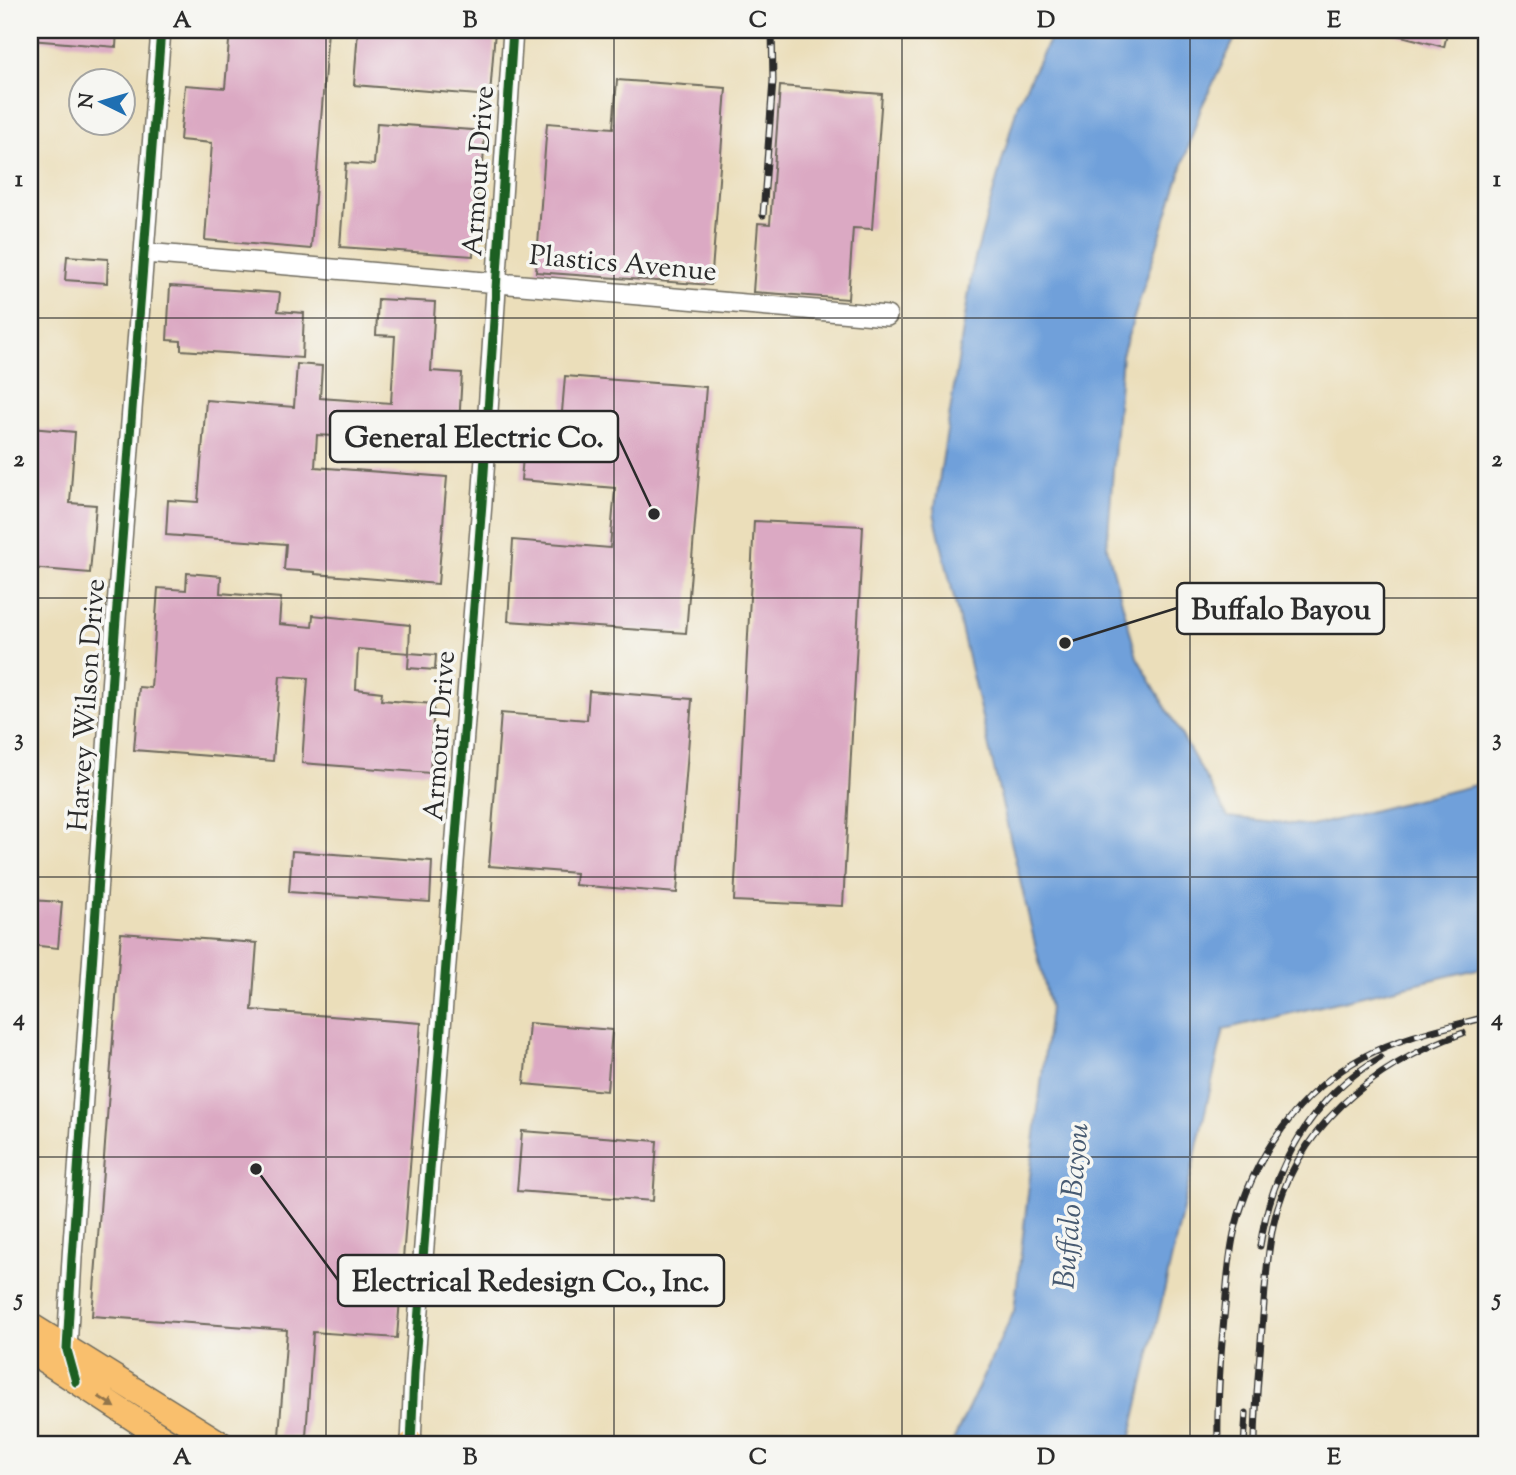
<svg xmlns="http://www.w3.org/2000/svg" width="1516" height="1475" font-family="'Sorts Mill Goudy',serif">
<style>
.water{fill:#70a0da;stroke:#4e6682;stroke-width:2}
.building{fill:#dba9c3}
.lines{fill:none;stroke-linecap:round;stroke-linejoin:round}
.minor-casing{stroke:#6e6a5d;stroke-width:22}
.major-casing{stroke:#6e6a5d;stroke-width:27}
.minor{stroke:#fff;stroke-width:19}
.major{stroke:#f9bf6d;stroke-width:24}
.rail-casing{stroke:#2b2b2b;stroke-width:7}
.rail{stroke:#f6f6f2;stroke-width:4.5;stroke-dasharray:13;stroke-linecap:butt}
.cycleway-casing{stroke:#f6f6f2;stroke-width:13}
.cycleway{stroke:#1b5e20;stroke-width:9}
.oneway{fill:#92754c}
.grid{fill:none;stroke:#2b2b2b;stroke-width:2;stroke-opacity:0.55}
.labels{text-anchor:middle;dominant-baseline:central;stroke-width:7;stroke-linejoin:round;paint-order:stroke}
.street-label{font-size:28px;fill:#2b2b2b;stroke:#f6f6f2}
.water-label{font-size:30px;font-style:italic;fill:#475a71;stroke:#f6f6f2}
.leader{fill:none;stroke:#2b2b2b;stroke-width:2.5}
.callout-dot{fill:#2b2b2b;stroke:#f6f6f2;stroke-width:2.5}
.callout{fill:#f6f6f2;stroke:#2b2b2b;stroke-width:2.5}
.callout-label{font-size:30px;text-anchor:middle;font-weight:bold;fill:#2b2b2b}
.neatline{fill:none;stroke:#2b2b2b;stroke-width:2.5}
.grid-label{font-size:23px;text-anchor:middle;font-weight:bold;fill:#2b2b2b}
</style>
<rect width="100%" height="100%" fill="#f6f6f2"/>
<filter id="ink" filterUnits="userSpaceOnUse"><feTurbulence type="fractalNoise" baseFrequency=".0143" numOctaves="2"/><feDisplacementMap in="SourceGraphic" scale="14" xChannelSelector="R" yChannelSelector="G"/><feConvolveMatrix kernelMatrix="1 2 1 2 8 2 1 2 1" color-interpolation-filters="sRGB"/></filter>
<filter id="wash" filterUnits="userSpaceOnUse"><feTurbulence type="fractalNoise" baseFrequency=".00686" numOctaves="4" result="noise"/><feDisplacementMap in="SourceGraphic" scale="28" xChannelSelector="R" yChannelSelector="G"/><feGaussianBlur stdDeviation="1.57" result="paint"/><feColorMatrix in="noise" values="0 0 0 0 0 0 0 0 0 0 0 0 0 0 0 0 0 1.4 0 .05"/><feComposite in="paint" operator="in"/></filter>
<g filter="url(#wash)">
<rect width="100%" height="100%" fill="#ebdeba"/>
<path class="water" d="M1054,30h185l-38,78 -79,247 -15,192 30,110 91,160 84,9 167,-42h7v183l-262,62 -95,416h-178l63,-134 36,-303 -116,-495 39,-247 45,-163z"/>
<g id="blocks">
<path class="building" d="M30,30h87l-1,17 -86,-7z
M230,30h98l-17,219 -106,-9 7,-97 -32,-3 5,-55 40,3z
M358,30h137l-5,66 -136,-11z
M1395,30h53l-4,17 -50,-13z
M617,80l109,8 -15,197 -175,-13 11,-149 66,5z
M780,86l102,8 -10,135 -19,-1 -5,71 -95,-7 5,-69 12,1z
M377,123l108,8 -2,34h-4l-6,91 -133,-9 6,-84 28,2z
M67,256l41,3 -1,24 -42,-3z
M170,286l110,7 -2,18 26,2 -2,45 -121,-8v-9l-14,-1z
M378,299l57,3 -4,69 31,2 -4,70 -141,-8 -2,32 132,10 -9,107 -123,-10v-2l-31,-2 2,-26 -120,-9 2,-35 30,2 8,-102 88,7 3,-43 25,2 -2,32 71,5 4,-67 -19,-1z
M565,376l141,11 -20,246 -178,-12 5,-81 97,8 5,-60 -94,-8 5,-59 35,3z
M30,428l45,4 -5,71 26,2 -6,68 -60,-5z
M754,521l109,5 -20,380 -109,-5z
M187,573l34,3 -1,17 61,5 -2,26 33,3 1,-12 97,10 -1,28 -51,-4 -2,40 26,3 -1,8 53,4 -4,69 -128,-10 6,-85 -28,-2 -7,85 -139,-11 5,-63 12,1 7,-100 28,2z
M409,653l27,2 -1,15 -27,-2z
M589,691l103,8 -15,194 -102,-8 1,-12 -87,-7 12,-153 86,7z
M292,851l140,10 -2,41 -141,-10z
M30,900l32,2 -4,46 -28,-3z
M121,933l136,10 -5,67 169,13 -24,315 -84,-6 -7,105 -27,-1 8,-106 -195,-14z
M529,1023l83,7 -5,61 -83,-7z
M522,1131l135,10 -4,60 -136,-10z"/>
</g>
</g>
<g filter="url(#ink)">
<use href="#blocks" fill-opacity="0" stroke="#6e6a5d" stroke-width="2"/>
<g class="lines">
<g class="minor-casing">
<path id="minor" d="M145,253l742,63
M70,1358l-3,-8 5,-92 43,-626 46,-602
M411,1445l3,-71 68,-871 31,-473"/>
</g>
<g class="major-casing">
<path id="major" d="M30,1325l193,120
M30,1351l144,94
M412,1443v2"/>
</g>
<use href="#minor" class="minor"/>
<use href="#major" class="major"/>
<g class="rail-casing">
<path id="rail" d="M763,215l10,-134 -1,-51
M1260,1246c11,-75 52,-151 120,-188
M1218,1445c-1,-43 2,-84 6,-127 3,-29 4,-61 11,-89 17,-71 65,-139 130,-173 38,-20 80,-28 121,-39
M1244,1445l2,-32
M1255,1445c0,-39 4,-78 7,-117 3,-34 4,-68 11,-102 21,-98 100,-161 190,-193"/>
</g>
<use href="#rail" class="rail"/>
<g class="cycleway-casing">
<path id="cycleway" d="M76,1382l-9,-32 5,-92 43,-626 46,-602
M411,1445l3,-71 68,-871 31,-473"/>
</g>
<use href="#cycleway" class="cycleway"/>
</g>
<defs><path id="oneway-solid" d="M-6-.8H1V-3.2L6.5 0L1 3.2V.8H-6Z" transform="scale(1.75)"/></defs>
<use class="oneway" href="#oneway-solid" transform="translate(107 1402) rotate(33)"/>
</g>
<path class="grid" d="M326,30v1415M614,30v1415M902,30v1415M1190,30v1415M30,318h1456M30,598h1456M30,877h1456M30,1157h1456"/>
<g class="labels">
<g class="street-label">
<text transform="translate(480 171) rotate(-86)">Armour Drive</text>
<text transform="translate(623 265) rotate(5)">Plastics Avenue</text>
<text transform="translate(88 705) rotate(-86)">Harvey Wilson Drive</text>
<text transform="translate(441 736) rotate(-86)">Armour Drive</text>
</g>
<g class="water-label">
<text transform="translate(1073 1206) rotate(-85)">Buffalo Bayou</text>
</g>
</g>
<path class="leader" d="M654 514L618 437M1065 643L1177 608M256 1169L338 1280"/>
<g class="callout-dot">
<circle cx="654" cy="514" r="7"/>
<circle cx="1065" cy="643" r="7"/>
<circle cx="256" cy="1169" r="7"/>
</g>
<g class="callout">
<rect x="330" y="411" width="288" height="51" rx="7"/>
<rect x="1177" y="583" width="207" height="51" rx="7"/>
<rect x="338" y="1255" width="386" height="51" rx="7"/>
</g>
<g class="callout-label">
<text x="474" y="447">General Electric Co.</text>
<text x="1281" y="619">Buffalo Bayou</text>
<text x="531" y="1291">Electrical Redesign Co., Inc.</text>
</g>
<rect width="1516" height="1475" fill="none" stroke="#f6f6f2" stroke-width="77"/>
<g transform="translate(102 102) rotate(275)"><circle r="33" fill="#f6f6f2" stroke="#a5a5a2" stroke-width="2"/>
<path d="M0-5L12 26L0 18L-12 26Z" fill="#1f6fb2"/>
<text y="-10" font-size="19" font-weight="bold" text-anchor="middle" fill="#2b2b2b">N</text>
</g>
<rect x="38" y="38" width="1440" height="1398" class="neatline"/>
<g class="grid-label">
<text x="182" y="27">A</text>
<text x="470" y="27">B</text>
<text x="758" y="27">C</text>
<text x="1046" y="27">D</text>
<text x="1334" y="27">E</text>
<text x="19" y="186">1</text>
<text x="1497" y="186">1</text>
<text x="19" y="466">2</text>
<text x="1497" y="466">2</text>
<text x="19" y="745">3</text>
<text x="1497" y="745">3</text>
<text x="19" y="1025">4</text>
<text x="1497" y="1025">4</text>
<text x="19" y="1305">5</text>
<text x="1497" y="1305">5</text>
<text x="182" y="1464">A</text>
<text x="470" y="1464">B</text>
<text x="758" y="1464">C</text>
<text x="1046" y="1464">D</text>
<text x="1334" y="1464">E</text>
</g>
</svg>
